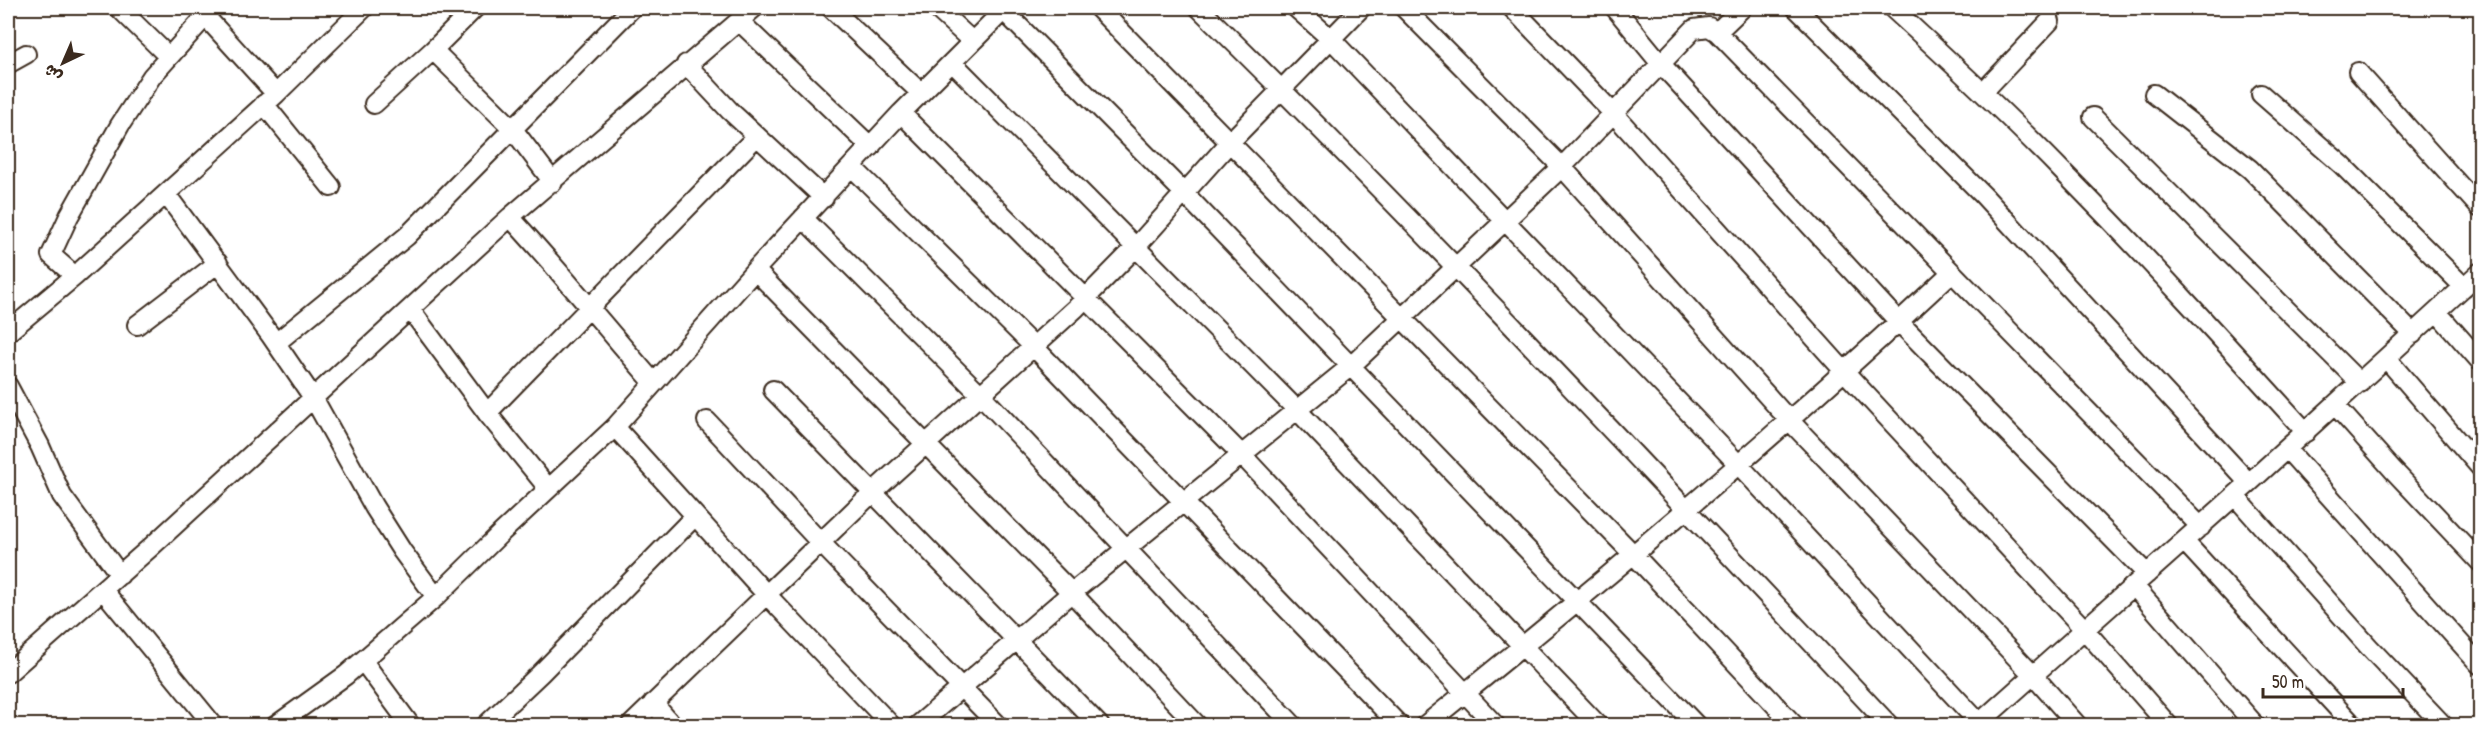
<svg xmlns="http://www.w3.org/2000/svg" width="2488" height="733" font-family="'Patrick Hand','Playpen Sans Arabic',sans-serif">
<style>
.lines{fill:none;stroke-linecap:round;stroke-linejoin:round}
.minor-casing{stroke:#3b2a1e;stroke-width:22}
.minor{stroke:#fff;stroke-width:18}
</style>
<rect width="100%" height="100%" fill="#fff"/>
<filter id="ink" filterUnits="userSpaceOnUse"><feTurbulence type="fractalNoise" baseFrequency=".0167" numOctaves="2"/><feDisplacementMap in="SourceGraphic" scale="12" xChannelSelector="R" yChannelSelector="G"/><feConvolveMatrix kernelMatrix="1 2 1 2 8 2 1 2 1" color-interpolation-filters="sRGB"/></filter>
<g filter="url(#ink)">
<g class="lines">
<g class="minor-casing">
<path id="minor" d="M119,8l49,48
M831,8l90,85
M936,8l36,33
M1098,8l536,547 161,171
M1199,8c237,232 463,476 691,718
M1296,8l35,31 408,426 243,261
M1404,8l158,159 227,253 243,254 46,52
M1512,8l101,105 231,258 240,258 85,97
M1615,8l46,56 238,258 248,252
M1796,8l187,187 266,288
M1892,8c59,54 118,109 174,167 82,83 161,170 240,257
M1003,10l181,183 513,533
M205,16l71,78
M739,21l132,126
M1717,32l25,-24
M433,50l79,78 41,54
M952,62l345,348 302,316
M8,64l18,-10
M686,64l44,47 94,87
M2358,72l122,136
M1983,92l67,-71
M2154,94l96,75 163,165
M2261,94l81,71 122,122
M264,104l67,83
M374,104l59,-54 42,-42
M901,113l341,342 254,271
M2093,117l267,266
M852,167l182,180 366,379
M166,194l105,142 43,63 60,108 28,44 34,46
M510,217c50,54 96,111 144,166
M803,218l178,177 313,331
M755,270l317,323 126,133
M75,276l-24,-21 18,-39 51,-91 32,-49 61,-68
M410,309l77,104 61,75
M2437,312l43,49
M137,325l81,-62
M8,332l67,-56 201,-182 88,-86
M276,343l131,-107 225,-228
M2386,358l94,109
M8,386l32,60 22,50 58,79
M773,390l327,336
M2335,405l58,65 87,92
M487,413l270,-277
M707,421l113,121 179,184
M615,427l151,167 126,132
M2287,449l193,216
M2235,496l134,151 75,79
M2184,541l170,185
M2134,586l122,140
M103,590l111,136
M363,661l48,65
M8,673l144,-127 358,-329 244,-209
M653,703l20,23
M275,726l71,-51 90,-78 64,-63 115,-107 140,-157 146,-157 105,-105
M485,726l56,-53 153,-156
M630,726l243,-234 203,-184 59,-60 96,-107 130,-133
M917,726l147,-127 287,-233 211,-199 132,-138 15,-2 8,5 484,495
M1424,726c181,-145 358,-294 527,-453
M1976,726l273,-243 231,-211"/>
</g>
<use href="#minor" class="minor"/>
</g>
</g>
<rect width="2488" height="733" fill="none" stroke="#fff" stroke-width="30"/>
<rect x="15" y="15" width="2458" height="703" fill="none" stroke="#3b2a1e" stroke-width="2" filter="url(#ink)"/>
<g transform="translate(63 63) rotate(224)" stroke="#ffffff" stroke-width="4.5" paint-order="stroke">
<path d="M0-4.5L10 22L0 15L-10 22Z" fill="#3b2a1e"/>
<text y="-9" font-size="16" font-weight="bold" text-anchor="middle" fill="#3b2a1e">ش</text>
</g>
<path d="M2263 688v9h140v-9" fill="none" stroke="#3b2a1e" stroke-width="3"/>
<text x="2272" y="688" font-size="18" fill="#3b2a1e" stroke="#ffffff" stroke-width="4.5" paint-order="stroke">50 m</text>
</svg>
